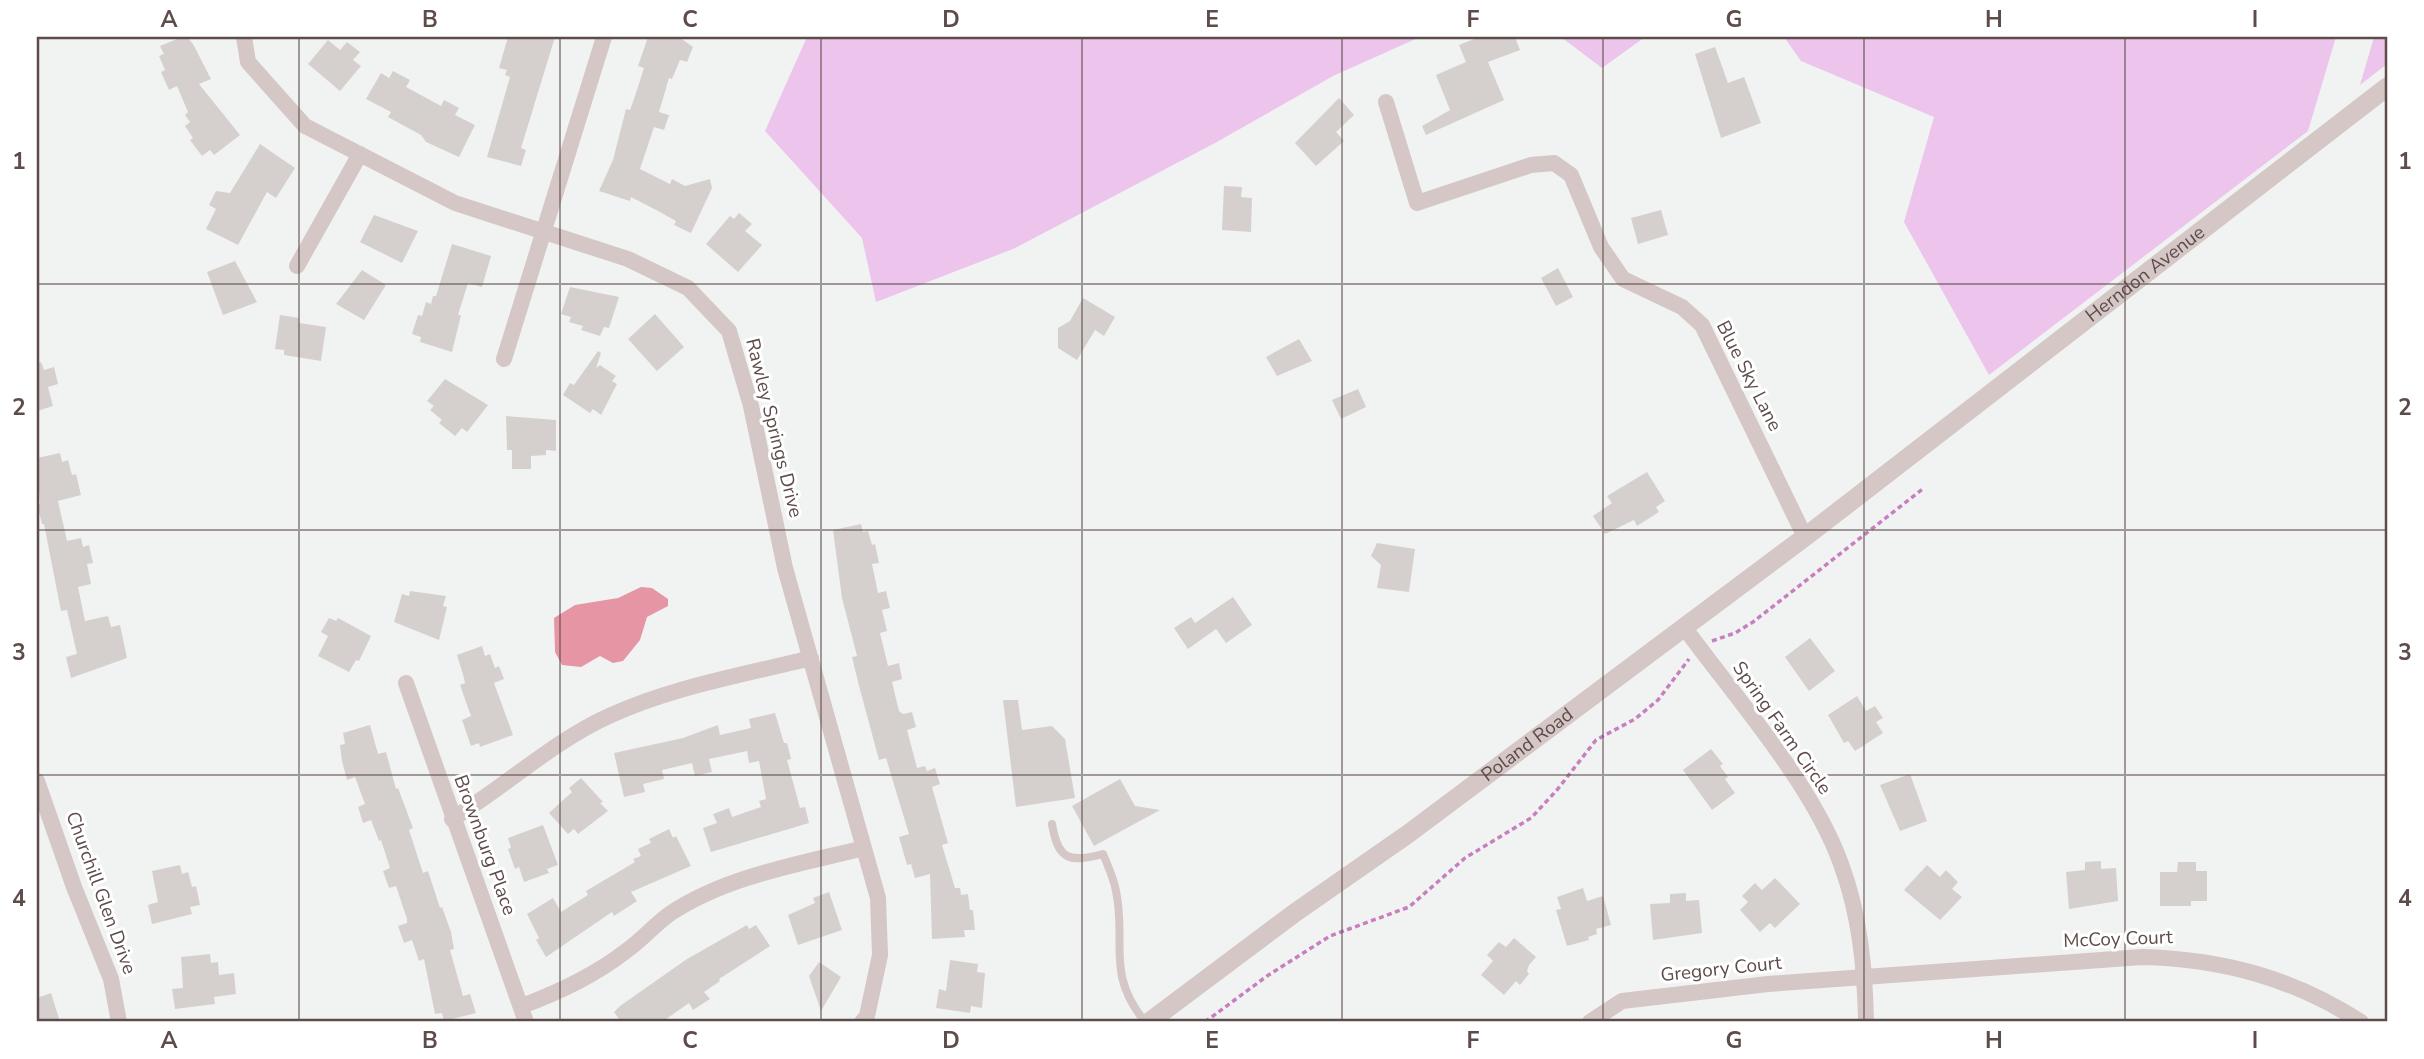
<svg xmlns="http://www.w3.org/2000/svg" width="2424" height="1059" font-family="'Nunito Sans',sans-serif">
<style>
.green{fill:#ecc4ec}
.water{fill:#e695a4}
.building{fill:#d5d0ce}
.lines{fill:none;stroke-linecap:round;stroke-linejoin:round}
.path{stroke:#c87fc0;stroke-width:3.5;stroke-dasharray:5 3.5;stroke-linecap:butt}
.service{stroke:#d4c7c6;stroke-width:8}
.minor{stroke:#d4c7c6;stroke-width:16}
.tertiary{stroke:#d4c7c6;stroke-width:19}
.grid{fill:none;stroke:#5d4c4a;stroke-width:2;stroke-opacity:0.55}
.labels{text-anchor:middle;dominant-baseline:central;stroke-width:6;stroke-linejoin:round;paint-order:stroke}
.street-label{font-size:19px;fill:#5d4c4a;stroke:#fff}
.neatline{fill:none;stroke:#5d4c4a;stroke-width:2.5}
.grid-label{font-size:23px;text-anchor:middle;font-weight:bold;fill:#5d4c4a}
</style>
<rect width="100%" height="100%" fill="#f1f3f2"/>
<path class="green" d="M807,37h613l-87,39 -118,67 -202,106 -137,53 -14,-64 -97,-107z
M1561,37h84l-43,31z
M1784,37h552l-28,94 -319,244 -85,-153 30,-105 -133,-56z
M2374,37h13v27l-27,21z"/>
<path class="water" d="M641,587l11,1 16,11v7l-21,11 -7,23 -17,21 -10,2 -13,-7 -19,11 -19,-2 -7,-13 -1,-34 21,-13 43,-7z"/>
<path class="building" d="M182,37h5l6,7 18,35 -12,5 41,51 -26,20 -4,-5 -8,6 -12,-16 3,-2 -8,-12 5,-4 -5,-7 3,-3 -11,-26 -8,4 -8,-18 4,-2 -6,-14 5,-2 -4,-8z
M508,37h47l-34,111 5,2 -5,16 -34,-9 23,-80 -5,-2 2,-5 -8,-2z
M648,37h31l14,10 -6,15 -7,-2 -8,19 -3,-1 -10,34 10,3 -5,15 -10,-3 -14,42 30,15 2,-5 13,7 25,-7 2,9 -21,45 -17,-8 2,-4 -18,-10 -27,-14 -1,4 -31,-10 14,-31 13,-51 4,1 5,-14 9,-28 -6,-2z
M1479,37h36l5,13 -32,12 16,38 -78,35 -4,-9 28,-16 -14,-35 30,-13 -7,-17z
M328,40l12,10 7,-8 13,10 -7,8 8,6 -21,25 -32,-27z
M1715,47l13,36 16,-6 17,46 -40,15 -26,-84z
M393,71l17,9 -4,7 35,19 3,-6 15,8 -4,7 20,10 -16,32 -33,-15 -5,-7 -33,-18 3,-5 -25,-13 15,-26 8,5z
M1339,98l15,17 -18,17 8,9 -28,25 -21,-23z
M260,144l35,24 -19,30 -9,-6 -29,53 -32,-16 10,-20 -7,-4 7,-14 14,2z
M1224,186l18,1 -1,10 11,1 -1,34 -29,-2z
M1661,210l7,25 -30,9 -7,-26z
M739,213l13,11 -7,7 17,14 -24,27 -32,-28 24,-28 4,3z
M374,215l44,16 -16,32 -42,-21z
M452,244l39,12 -9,31 -14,-4 -10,32h3l-9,37 -32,-10 1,-5 -9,-3 6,-19 4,1 4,-14 5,2 2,-8h3z
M235,261l22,41 -34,13 -16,-43z
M1558,268l15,29 -17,9 -15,-28z
M362,270l24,15 -22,35 -28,-16z
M570,287l49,10 -10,31 -5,-1 -4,9 -19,-6 2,-4 -14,-4 2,-5 -10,-3z
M1083,298l32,19 -11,19 -9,-6 -18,30 -19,-12v-20l12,-7z
M655,314l29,33 -27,24 -29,-32z
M280,315l19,3v5l27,4 -5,34 -37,-6v-5l-9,-1z
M1299,339l13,22 -35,15 -11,-19z
M598,351l3,2 -5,15 4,-3 16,11 -4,5 5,3 -16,31 -8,-6 -3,4 -27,-18 7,-12 4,2z
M41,362l3,8 10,-3 4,17 -10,3 5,19 -16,5v-48z
M445,379l43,26 -21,27 -5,-4 -7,8 -16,-13 3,-3 -12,-10 4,-4 -7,-5z
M1358,389l8,18 -25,12 -9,-19z
M506,416l50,4v31l-10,-1v5l-15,1v13h-19v-19h-5z
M60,453l2,9 6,-2 4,15 4,-1 5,21 -23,6 9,40 14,-3 2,9 6,-2 4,18 -6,1 4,20 -13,3 7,34 23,-5 3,11 9,-2 7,33 -56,20 -5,-21 11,-3 -10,-44 -6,1 -17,-87h-2l-5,-20h3l-3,-46z
M1647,472l18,29 -9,6 3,5 -22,14 -3,-6 -29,14 -12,-18 19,-13 -5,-7z
M861,524l2,8 5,-1 4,14 3,-1 4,19 -7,1 6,29 8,-2 4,17 -8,2 5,21 -7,2 8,33 11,-3 3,16 -10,3 7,29 4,3 9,-2 4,15 -9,3 10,38 8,-2 2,5 8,-3 5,16 -8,3 16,56 -6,2 13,43h5l1,7 7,-1 2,16h3l2,20h-11l1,7 -33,2 -2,-65 -15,4 -4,-14 -4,1 -8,-28 10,-3 -23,-76 -7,2 -21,-78 -6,-25 5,-1 -15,-58 -9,-68z
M1377,543l38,6 -6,43 -32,-4 4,-23 -10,-9z
M410,591l36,5 -3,10 4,1 -8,33 -45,-18 8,-28 7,2z
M1233,597l19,28 -26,18 -10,-14 -28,20 -14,-21 17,-11 4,6z
M329,618l7,3 2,-3 33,18 -12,25 -3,-1 -7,12 -31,-16 10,-20 -7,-4z
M1810,638l25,33 -26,20 -24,-34z
M482,646l3,10 5,-2 5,14 4,-2 5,13 -10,4 19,52 -33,12 -1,-4 -8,3 -9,-26 9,-4 -11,-31 5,-2 -1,-5 -7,-23z
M1857,696l9,15 9,-5 8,12 -7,4 7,11 -28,18 -7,-10 -4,2 -16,-28z
M1003,700h15l4,30 30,-4 13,13 10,59 -59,9z
M775,713l9,30h3l4,16 -4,1 13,48 5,-1 4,16 -98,29 -8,-24 14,-5 -4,-9 16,-6 3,9 29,-10 -2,-6 7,-2 -7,-38 -10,2 -2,-12 -38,8 3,13 -17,4 -3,-13 -30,7 2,9 -21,5 2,8 -21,5 -10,-44 69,-15 35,-13 2,10 31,-7 -2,-9z
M370,725l8,29 8,-2 10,37 2,-1 15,40 -4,2 14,43 5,-2 12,37 2,-1 9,25 3,17 -4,1 13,46 7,-2 6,19 -32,8 -2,-8 -7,1 -11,-55 -5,2 -7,-21 -8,3 -6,-17 9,-3v-4l-11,-33 -7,2 -6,-17 7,-3 -9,-28 -2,1 -8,-21 -8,3 -5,-16 7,-3 -10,-27 -8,3 -5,-19 -2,-16 5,-1 -2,-11z
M1711,749l12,15 -3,2 8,11 -3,2 10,14 -23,17 -29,-40z
M1910,774l17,47 -27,10 -20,-46z
M581,778l22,24 -3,1 8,8 -30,23 -4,-5 -6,5 -19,-21 23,-21 -3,-4z
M1120,779l15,27 25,4 -66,36 -22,-40z
M543,825l15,40 -11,4 2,4 -25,9 -5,-15 -4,2 -7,-20 3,-1 -3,-10z
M669,829l4,9 3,-2 15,30 -60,26 6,9 -23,15 -2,-4 -66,45 -10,-17 3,-2 -12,-24 26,-16 8,14 27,-17 -2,-4 49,-29 -2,-3 8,-3 -3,-7 13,-6 -2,-4z
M2101,861v8l15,-1 2,33 -49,8 -3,-37 19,-2v-8z
M2178,862h18v9h11v30h-16v5h-31v-34h17z
M180,865l2,9 6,-2 4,15 4,-1 4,19 -10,2 2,7 -40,10 -4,-19 10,-3 -6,-31z
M1927,865l13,12 6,-7 12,12 -6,7 10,8 -22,23 -36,-30z
M1775,878l25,26 -25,24 -5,-5 -10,9 -20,-22 8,-8 -6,-6 13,-13 7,7z
M1583,888l4,13 16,-5 8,29 -15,4 1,5 -9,3 1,3 -22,6 -11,-36 5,-1 -4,-12z
M829,892l13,38 -44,15 -10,-30 27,-12 -2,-5z
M1686,893v8l13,-1 3,33 -49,7 -3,-36 20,-1v-9z
M747,925l2,4 7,-4 14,21 -51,33 1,2 -16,11 6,7 -17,11 -4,-7 -27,19h-41l-7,-10 6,-6 67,-47z
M1514,938l22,19 -7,8 -2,6 2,3 -9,11 -4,-4 -12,14 -23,-20 12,-14 -6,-6 12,-13 7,5z
M210,954l1,9 7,-1 1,13 15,-2 2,21 -22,3 1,7 -40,5 -3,-20 11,-1 -2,-31z
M950,960l28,4 -1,8 8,1 -3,35 -11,-2 -1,7 -34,-5 3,-19 7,2z
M819,962l22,15 -20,34 -12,-35z
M51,993l9,29h-23v-24z"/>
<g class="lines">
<path class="path" d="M1712,641l23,-8 18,-11 171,-134
M1205,1022l62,-46 63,-40 79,-29 56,-49 66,-40 26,-28 39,-50 39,-21 23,-19 31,-41"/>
<path class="service" d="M1052,824c6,36 17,39 51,30 5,12 11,25 13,37 11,53 -11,81 29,131"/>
<path class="minor" d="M244,37l4,25 57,64 150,77 173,56 60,29 41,43 22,75 34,162 93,330 2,57 -13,61 -5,6
M1386,102l31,101 114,-38 23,-2 17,12 30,72 22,32 59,28 20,18 103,212
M297,266l63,-112
M504,359l100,-322
M1684,627c51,70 128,156 157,237 19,51 24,105 25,158
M406,683l120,339
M37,781l37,106 37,92 8,43
M452,819c54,-33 100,-77 157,-103 63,-29 134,-41 202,-58
M522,1006c37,-14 72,-30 104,-55 16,-11 29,-27 45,-38 56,-37 129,-49 193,-65
M1590,1022l32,-21 146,-17 374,-27c80,2 151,21 219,65"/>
<path class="tertiary" id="s1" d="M1149,1022l147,-110 112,-78 397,-297 582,-450"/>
</g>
<path class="grid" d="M299,37v985M560,37v985M821,37v985M1082,37v985M1342,37v985M1603,37v985M1864,37v985M2125,37v985M37,284h2350M37,530h2350M37,775h2350"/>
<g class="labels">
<g class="street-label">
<text stroke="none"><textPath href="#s1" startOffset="1246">Herndon Avenue</textPath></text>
<text transform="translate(1749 376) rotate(63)">Blue Sky Lane</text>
<text transform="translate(774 428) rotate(76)">Rawley Springs Drive</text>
<text transform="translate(1782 728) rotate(55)">Spring Farm Circle</text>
<text stroke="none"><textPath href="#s1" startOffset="469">Poland Road</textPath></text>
<text transform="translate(485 845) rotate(70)">Brownburg Place</text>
<text transform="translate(101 893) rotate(70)">Churchill Glen Drive</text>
<text transform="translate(2118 939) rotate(-2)">McCoy Court</text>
<text transform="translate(1721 969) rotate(-6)">Gregory Court</text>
</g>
</g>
<rect width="2424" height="1059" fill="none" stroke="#ffffff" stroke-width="77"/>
<rect x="38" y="38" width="2348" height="982" class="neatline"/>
<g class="grid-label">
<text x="169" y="27">A</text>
<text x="430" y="27">B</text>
<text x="690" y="27">C</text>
<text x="951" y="27">D</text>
<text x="1212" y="27">E</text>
<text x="1473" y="27">F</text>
<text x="1734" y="27">G</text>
<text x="1994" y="27">H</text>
<text x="2255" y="27">I</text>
<text x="19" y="169">1</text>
<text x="2405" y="169">1</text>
<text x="19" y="415">2</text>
<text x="2405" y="415">2</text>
<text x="19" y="660">3</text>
<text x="2405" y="660">3</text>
<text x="19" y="906">4</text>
<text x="2405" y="906">4</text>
<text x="169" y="1048">A</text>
<text x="430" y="1048">B</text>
<text x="690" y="1048">C</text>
<text x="951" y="1048">D</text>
<text x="1212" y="1048">E</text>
<text x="1473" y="1048">F</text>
<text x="1734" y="1048">G</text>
<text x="1994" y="1048">H</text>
<text x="2255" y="1048">I</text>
</g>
</svg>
